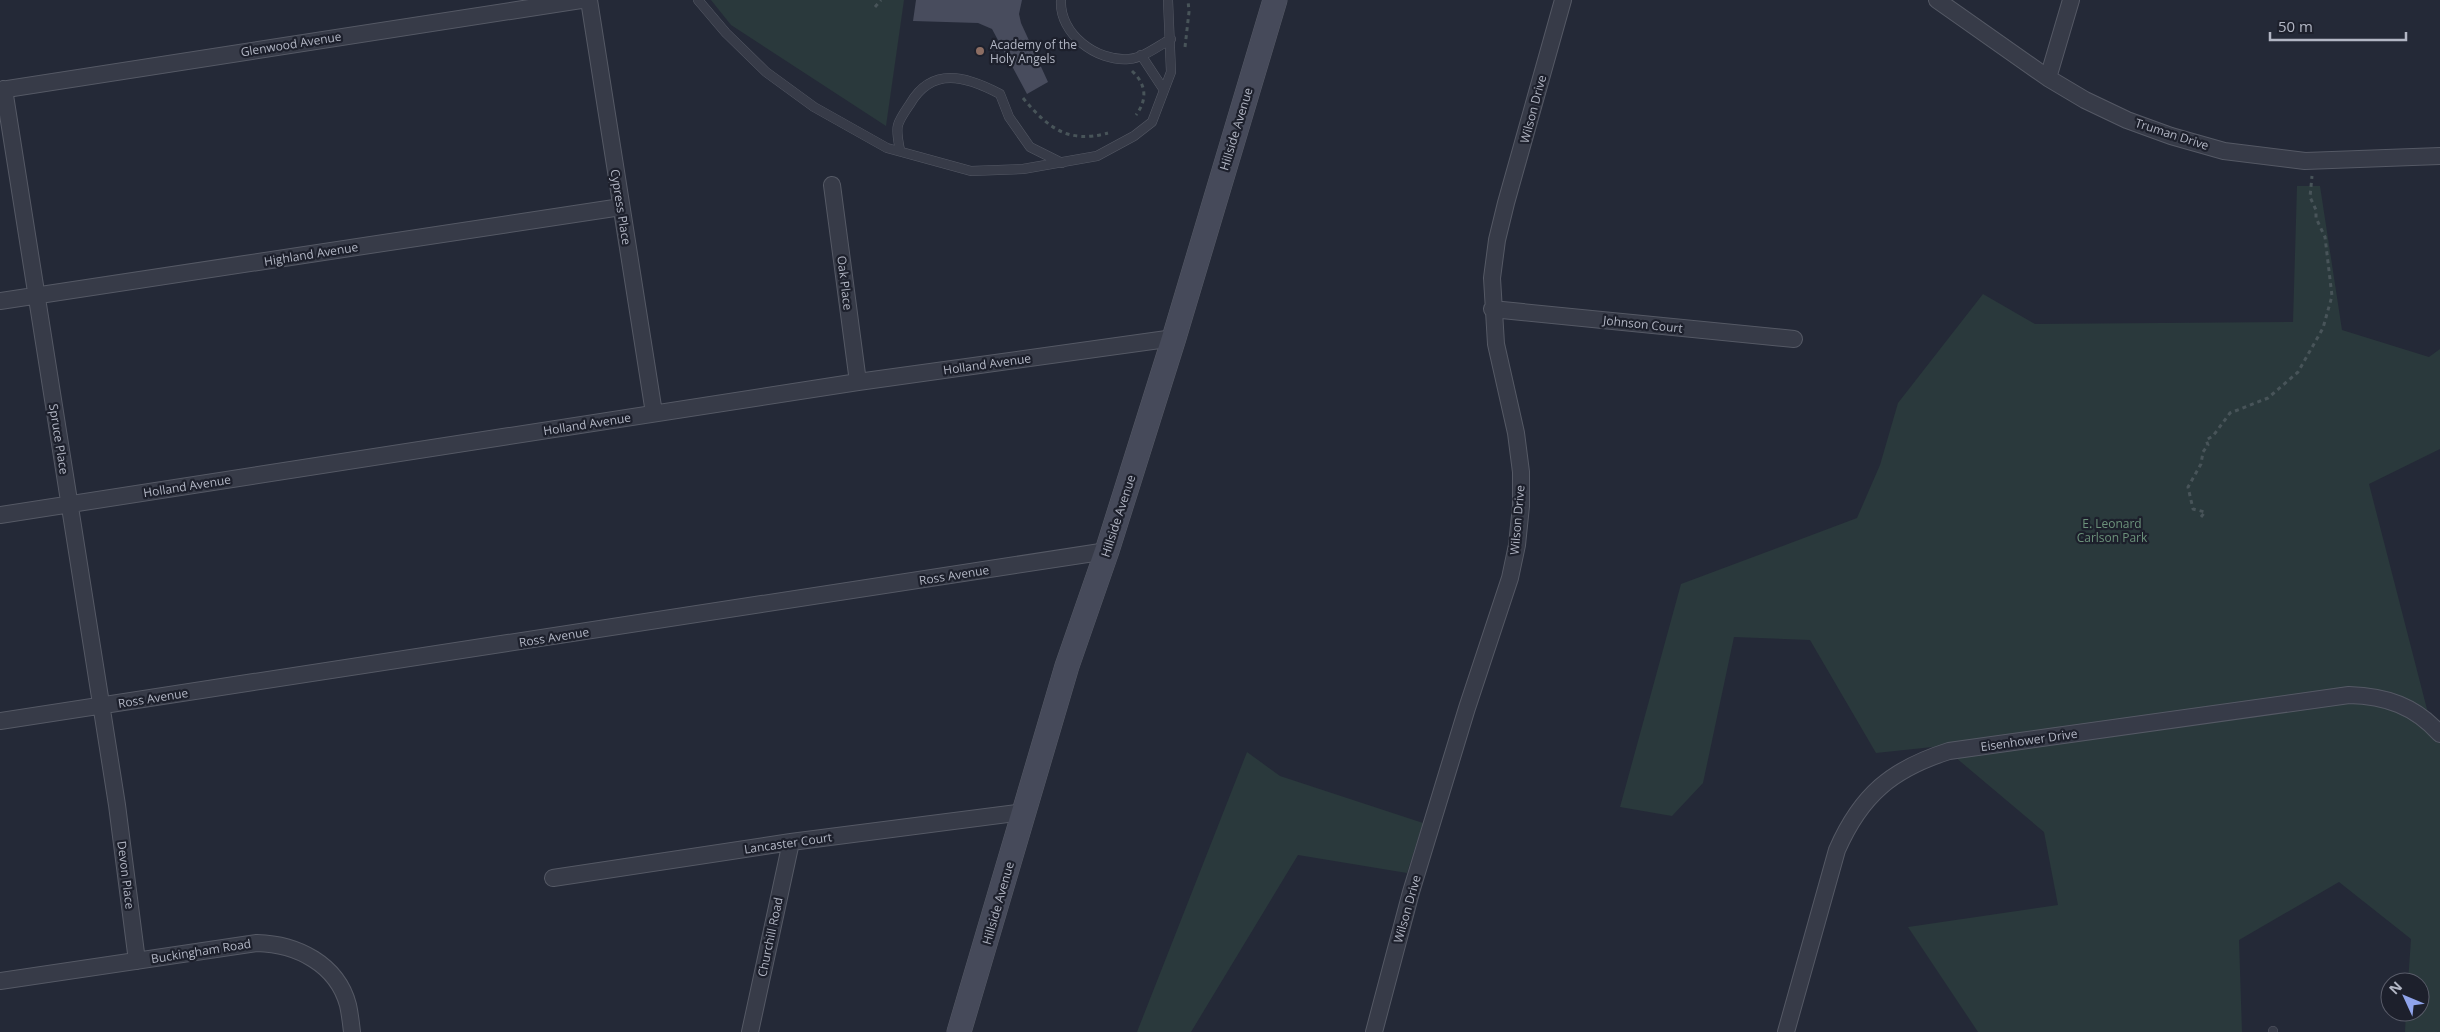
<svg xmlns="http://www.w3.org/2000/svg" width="2440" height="1032" font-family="'Open Sans',sans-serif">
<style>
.green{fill:#2a393c}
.building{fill:#484c5d}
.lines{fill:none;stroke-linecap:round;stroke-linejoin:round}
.lane-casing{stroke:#555965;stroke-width:10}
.street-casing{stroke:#555965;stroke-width:18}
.secondary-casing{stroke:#555965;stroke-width:25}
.path{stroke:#485459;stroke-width:3;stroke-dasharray:4 4;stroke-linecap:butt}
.lane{stroke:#373b48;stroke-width:9}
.street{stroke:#373b48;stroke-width:16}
.secondary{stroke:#464a5a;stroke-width:24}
.education-dot{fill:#8d6e63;stroke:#1d202c;stroke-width:2}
.labels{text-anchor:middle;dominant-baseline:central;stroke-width:4.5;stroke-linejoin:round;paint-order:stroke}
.street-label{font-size:12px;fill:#b2b6c4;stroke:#1d202c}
.poi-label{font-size:12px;fill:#b2b6c4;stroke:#1d202c;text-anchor:start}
.park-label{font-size:12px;fill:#6c927b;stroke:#1d202c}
</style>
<rect width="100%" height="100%" fill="#242937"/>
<path class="green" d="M711,0h193l-18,126 -155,-101z
M2297,186h23l22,144 87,27 11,-8v100l-71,35 60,233 11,23v292h-35l1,-20h14v-30h-12l3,-43 -72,-57 -100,58 3,92h-264l-70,-105 150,-22 -14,-73 -102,-86 -66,7 -66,-113 -76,-3 -31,146 -31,33 -52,-9 61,-223 176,-66 23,-53 18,-62 85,-109 52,30 258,-2z
M1247,752l33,24 143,47 -16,50 -109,-18 -107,177h-54z"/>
<path class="building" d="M916,0h106l-3,14 2,9 27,59 -21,12 -35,-65 -14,-6 -65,-2z"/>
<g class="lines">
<g class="lane-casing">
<path id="lane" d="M698,0l28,33 40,39 48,35 73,41 84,23 52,-2 74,-13 37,-20 18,-14 19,-50 -3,-72
M1061,0c-2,34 36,62 68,59 14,-1 29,-13 42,-20
M1141,55l23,35
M900,151c-1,-7 -4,-19 -2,-26 2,-7 8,-15 12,-21 22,-38 56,-28 90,-10l9,23 21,30 32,16
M2273,1032v-1"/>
</g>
<g class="street-casing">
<path id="street" d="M589,0l65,413
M1937,0l111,78 37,22 42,20 44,16 53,15 81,10 135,-5
M2048,78l23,-78
M4,89l113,716 20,156
M0,90l581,-90
M832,185l26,197
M0,301l621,-94
M1492,309l302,30
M0,515l858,-133 316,-44
M0,721l1107,-170
M553,878l238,-36 233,-30
M0,981l257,-38c40,1 80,21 91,62 2,9 3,18 4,27
M750,1032l41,-190
M1374,1032l37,-140 56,-184 43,-130 7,-33 4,-39v-34l-5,-39 -20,-89 -4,-66 5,-38 9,-37 57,-203
M1786,1032l51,-182c24,-55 55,-81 112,-99l400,-56c37,1 66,11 91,39"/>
</g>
<g class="secondary-casing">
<path id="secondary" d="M959,1032l108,-366 40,-115 67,-213 101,-338"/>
</g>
<path class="path" d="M875,7l6,-7
M1185,47l4,-35 -1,-12
M1132,71c14,13 16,28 4,44
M1023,98c25,30 45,46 85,35
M2201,517l4,-5 -12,-3 -5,-22 13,-23 2,-12 5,-7 -2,-5 7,-4 17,-23 38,-15 30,-26 25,-44 9,-32 -7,-59 -9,-19v-8l-6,-13 2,-21"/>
<use href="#lane" class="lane"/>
<use href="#street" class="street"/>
<use href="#secondary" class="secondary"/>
</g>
<circle class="education-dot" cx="980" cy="51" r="5"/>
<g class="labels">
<g class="street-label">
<text transform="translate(291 44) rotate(-9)">Glenwood Avenue</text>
<text transform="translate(1533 109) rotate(-75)">Wilson Drive</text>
<text transform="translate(1236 129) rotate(-73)">Hillside Avenue</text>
<text transform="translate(2172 134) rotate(18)">Truman Drive</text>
<text transform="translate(621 207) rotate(81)">Cypress Place</text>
<text transform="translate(311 254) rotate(-9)">Highland Avenue</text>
<text transform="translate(845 283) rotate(83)">Oak Place</text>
<text transform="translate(1643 324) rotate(6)">Johnson Court</text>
<text transform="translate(987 364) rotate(-8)">Holland Avenue</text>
<text transform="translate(587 424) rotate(-9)">Holland Avenue</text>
<text transform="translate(59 439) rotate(81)">Spruce Place</text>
<text transform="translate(187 486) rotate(-9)">Holland Avenue</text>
<text transform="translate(1118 516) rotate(-72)">Hillside Avenue</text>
<text transform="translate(1517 520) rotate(-85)">Wilson Drive</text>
<text transform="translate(954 575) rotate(-9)">Ross Avenue</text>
<text transform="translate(554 637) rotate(-9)">Ross Avenue</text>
<text transform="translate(153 698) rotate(-9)">Ross Avenue</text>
<text transform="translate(2029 740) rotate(-8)">Eisenhower Drive</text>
<text transform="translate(788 843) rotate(-8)">Lancaster Court</text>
<text transform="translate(126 875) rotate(83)">Devon Place</text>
<text transform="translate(998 903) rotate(-74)">Hillside Avenue</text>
<text transform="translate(1407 909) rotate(-74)">Wilson Drive</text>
<text transform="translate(770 937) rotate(-78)">Churchill Road</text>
<text transform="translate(201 951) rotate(-9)">Buckingham Road</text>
</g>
<g class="poi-label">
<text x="990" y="44">Academy of the<tspan x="990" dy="14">Holy Angels</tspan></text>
</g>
<g class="park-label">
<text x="2112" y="523">E. Leonard<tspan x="2112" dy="14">Carlson Park</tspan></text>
</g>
</g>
<g transform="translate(2405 997) rotate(314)"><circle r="24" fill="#1d202c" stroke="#595c69"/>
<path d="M0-4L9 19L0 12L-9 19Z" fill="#90a4eb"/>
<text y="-8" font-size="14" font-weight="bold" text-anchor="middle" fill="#b2b6c4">N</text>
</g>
<path d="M2270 32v8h136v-8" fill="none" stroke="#b2b6c4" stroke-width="2.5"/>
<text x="2278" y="32" font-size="15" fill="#b2b6c4" stroke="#1d202c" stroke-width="4" paint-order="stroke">50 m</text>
</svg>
